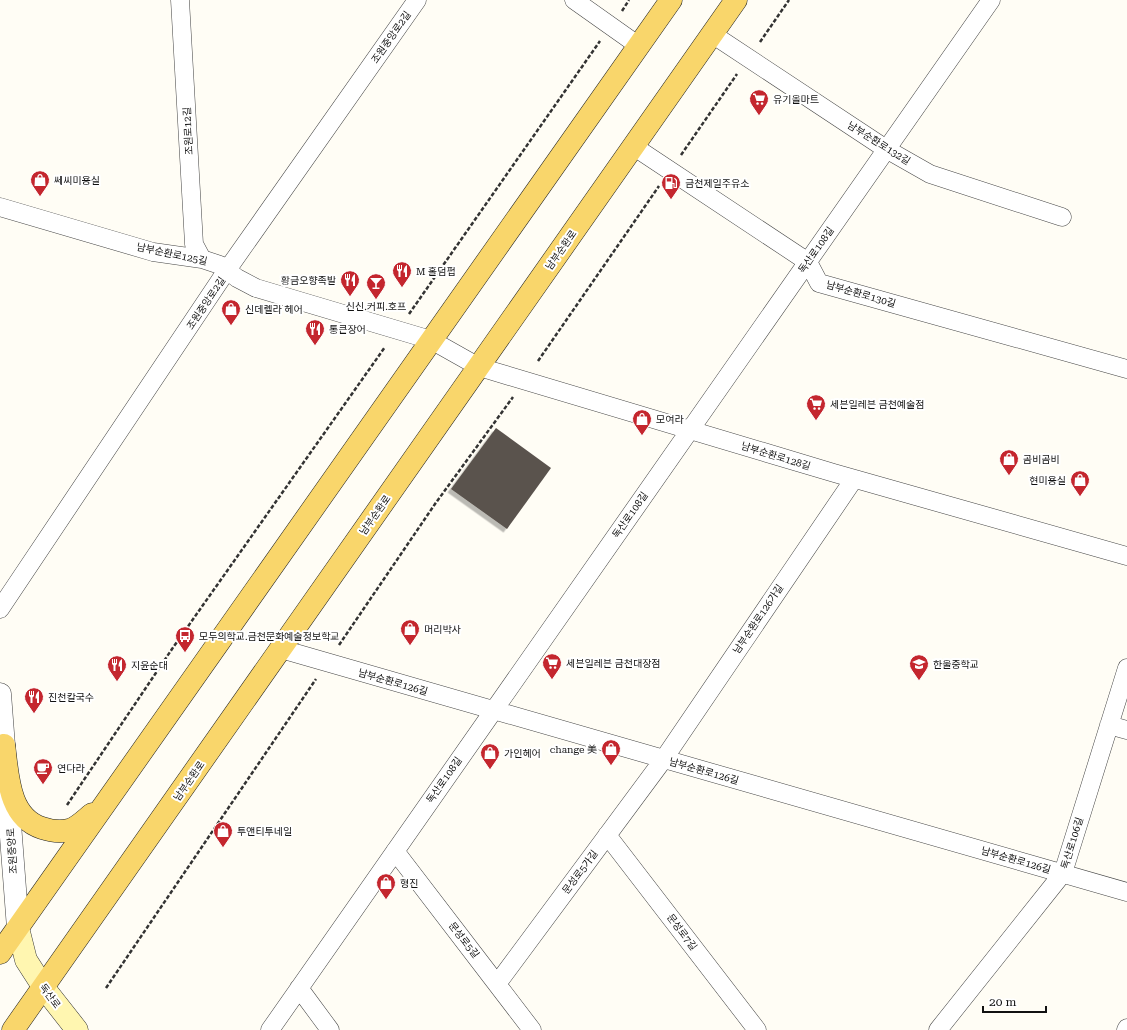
<svg xmlns="http://www.w3.org/2000/svg" width="1127" height="1030" font-family="'Roboto Serif','Noto Sans KR',serif">
<style>
.building{fill:#5a524d;filter:url(#shadow)}
.lines{fill:none;stroke-linecap:round;stroke-linejoin:round}
.minor-casing{stroke:#444;stroke-width:19}
.tertiary-casing{stroke:#444;stroke-width:23}
.secondary-casing{stroke:#333;stroke-width:23}
.primary-casing{stroke:#222;stroke-width:23}
.path{stroke:#333;stroke-width:2.5;stroke-dasharray:4 2;stroke-linecap:butt}
.minor{stroke:#fff;stroke-width:18}
.tertiary{stroke:#fff;stroke-width:22}
.secondary{stroke:#fff6b0;stroke-width:22}
.primary{stroke:#f9d66b;stroke-width:22}
.labels{text-anchor:middle;dominant-baseline:central;stroke-width:4;stroke-linejoin:round;paint-order:stroke}
.street-label{font-size:10px;fill:#111;stroke:#fff}
.poi-label{font-size:10px;fill:#111;stroke:#fff;text-anchor:start}
</style>
<defs>
<filter id="shadow"><feDropShadow dx="-3.5" dy="3.5" stdDeviation="0" flood-color="#0004"/></filter>
</defs>
<rect width="100%" height="100%" fill="#fffdf5"/>
<path class="building" d="M496,428l55,40 -44,61 -56,-40z"/>
<g class="lines">
<g class="minor-casing">
<path id="minor" d="M180,0l14,244 8,15
M574,0l65,46
M712,34l174,115 44,25 132,43
M633,146l175,116 11,21 308,86
M0,207l153,45 49,7 18,6 17,13 19,10 175,52 48,27 355,106 293,83
M0,609l227,-339 190,-270
M281,649l846,243
M1109,725l18,5
M607,835l150,195
M395,851l137,179
M497,984l166,-224 191,-281
M299,988l31,42
M270,1030l721,-1030
M938,1030l125,-157 64,-205
M1126,1030l1,-2"/>
</g>
<g class="tertiary-casing">
<path id="tertiary" d="M0,694l18,234"/>
</g>
<g class="secondary-casing">
<path id="secondary" d="M18,928l8,32 18,28 33,42"/>
</g>
<g class="primary-casing">
<path id="primary" d="M4,745c4,30 4,72 38,83 9,3 19,4 27,2 8,-2 17,-11 23,-16
M0,953l671,-953
M13,1030l723,-1030"/>
</g>
<path class="path" d="M622,11l7,-11
M760,42l29,-42
M681,155l56,-81
M409,314l191,-273
M538,361l121,-175
M339,645l96,-141 78,-107
M67,805l105,-156 213,-302
M106,988l210,-309"/>
<use href="#minor" class="minor"/>
<use href="#tertiary" class="tertiary"/>
<use href="#secondary" class="secondary"/>
<use href="#primary" class="primary"/>
</g>
<defs>
<g id="supermarket-pin" transform="scale(1)"><path d="M0 17L-7.5 6A9.5 9.5 0 1 1 7.5 6Z" fill="#c4262e" stroke="#fff"/><path d="M-6-5.5h2.5l.6 2H6L4.5 2H-2.5L-4.4-4H-6ZM-1.5 3.2a1.3 1.3 0 1 0 .1 0ZM3 3.2a1.3 1.3 0 1 0 .1 0Z" fill="#fff"/></g>
<g id="shop-pin" transform="scale(1)"><path d="M0 17L-7.5 6A9.5 9.5 0 1 1 7.5 6Z" fill="#c4262e" stroke="#fff"/><path d="M-5-2.5h2.3a2.7 3.5 0 0 1 5.4 0H5L5.5 6h-11ZM-1.5-2.5h3a1.5 2.3 0 0 0-3 0Z" fill="#fff"/></g>
<g id="fuel-pin" transform="scale(1)"><path d="M0 17L-7.5 6A9.5 9.5 0 1 1 7.5 6Z" fill="#c4262e" stroke="#fff"/><path d="M-5.5-6h7V0h2V4h1.3V-2.5L3-4.5l.8-.8L6-3V5H2.5V1h-1V6h-7ZM-4.2-4.7v3.2H.2V-4.7Z" fill="#fff"/></g>
<g id="restaurant-pin" transform="scale(1)"><path d="M0 17L-7.5 6A9.5 9.5 0 1 1 7.5 6Z" fill="#c4262e" stroke="#fff"/><path d="M-5-6h1v4h1v-4h1v4h1v-4h1v5L-1.5 .5V6h-2V.5L-5-1ZM5-6V6H3V1.5H1.5Q1.5-4 5-6Z" fill="#fff"/></g>
<g id="bar-pin" transform="scale(1)"><path d="M0 17L-7.5 6A9.5 9.5 0 1 1 7.5 6Z" fill="#c4262e" stroke="#fff"/><path d="M-6-5H6L.8 .8V4.5H3.5V6h-7V4.5H-.8V.8Z" fill="#fff"/></g>
<g id="bus-pin" transform="scale(1)"><path d="M0 17L-7.5 6A9.5 9.5 0 1 1 7.5 6Z" fill="#c4262e" stroke="#fff"/><path d="M-5-6H5V4H4V6H2V4H-2V6H-4V4H-5ZM-3.5-4V0h7V-4ZM-3.5 1.2v1.5H-2V1.2ZM2 1.2v1.5H3.5V1.2Z" fill="#fff"/></g>
<g id="school-pin" transform="scale(1)"><path d="M0 17L-7.5 6A9.5 9.5 0 1 1 7.5 6Z" fill="#c4262e" stroke="#fff"/><path d="M0-5L7-2L0 1L-7-2ZM-4 1L0 2.5L4 1V4Q0 6-4 4Z" fill="#fff"/></g>
<g id="cafe-pin" transform="scale(1)"><path d="M0 17L-7.5 6A9.5 9.5 0 1 1 7.5 6Z" fill="#c4262e" stroke="#fff"/><path d="M-5.5-4.5H6V0H3Q3 3.5 0 3.5H-2.5Q-5.5 3.5-5.5 0ZM3-3.2v2h1.7v-2ZM-6 4.5H4V6H-6Z" fill="#fff"/></g>
</defs>
<g fill-rule="evenodd">
<use href="#supermarket-pin" x="759" y="99"/>
<use href="#shop-pin" x="40" y="180"/>
<use href="#fuel-pin" x="671" y="183"/>
<use href="#restaurant-pin" x="402" y="271"/>
<use href="#restaurant-pin" x="350" y="280"/>
<use href="#bar-pin" x="376" y="283"/>
<use href="#shop-pin" x="231" y="309"/>
<use href="#restaurant-pin" x="315" y="329"/>
<use href="#supermarket-pin" x="816" y="404"/>
<use href="#shop-pin" x="642" y="419"/>
<use href="#shop-pin" x="1009" y="459"/>
<use href="#shop-pin" x="1080" y="480"/>
<use href="#shop-pin" x="410" y="629"/>
<use href="#bus-pin" x="185" y="636"/>
<use href="#supermarket-pin" x="552" y="663"/>
<use href="#school-pin" x="919" y="664"/>
<use href="#restaurant-pin" x="117" y="665"/>
<use href="#restaurant-pin" x="34" y="697"/>
<use href="#shop-pin" x="611" y="749"/>
<use href="#shop-pin" x="490" y="753"/>
<use href="#cafe-pin" x="43" y="768"/>
<use href="#shop-pin" x="223" y="831"/>
<use href="#shop-pin" x="386" y="883"/>
</g>
<g class="labels">
<g class="street-label">
<text transform="translate(391 37) rotate(-55)">조원중앙로2길</text>
<text transform="translate(188 131) rotate(-93)">조원로12길</text>
<text transform="translate(879 143) rotate(32)">남부순환로132길</text>
<text transform="translate(561 250) rotate(-55)">남부순환로</text>
<text transform="translate(816 250) rotate(-55)">독산로108길</text>
<text transform="translate(172 254) rotate(12)">남부순환로125길</text>
<text transform="translate(861 294) rotate(16)">남부순환로130길</text>
<text transform="translate(206 303) rotate(-56)">조원중앙로2길</text>
<text transform="translate(776 456) rotate(17)">남부순환로128길</text>
<text transform="translate(375 515) rotate(-55)">남부순환로</text>
<text transform="translate(630 515) rotate(-55)">독산로108길</text>
<text transform="translate(758 619) rotate(-56)">남부순환로126가길</text>
<text transform="translate(393 682) rotate(16)">남부순환로126길</text>
<text transform="translate(704 771) rotate(16)">남부순환로126길</text>
<text transform="translate(444 780) rotate(-55)">독산로108길</text>
<text transform="translate(189 781) rotate(-55)">남부순환로</text>
<text transform="translate(1072 843) rotate(-73)">독산로106길</text>
<text transform="translate(12 851) rotate(-94)">조원중앙로</text>
<text transform="translate(1016 860) rotate(16)">남부순환로126길</text>
<text transform="translate(580 872) rotate(-53)">문성로5가길</text>
<text transform="translate(682 932) rotate(53)">문성로7길</text>
<text transform="translate(464 940) rotate(52)">문성로5길</text>
<text transform="translate(50 996) rotate(53)">독산로</text>
</g>
<g class="poi-label">
<text x="773" y="99">유기올마트</text>
<text x="54" y="180">쎄씨미용실</text>
<text x="685" y="183">금천제일주유소</text>
<text x="416" y="271">M 홀덤펍</text>
<text x="336" y="280" text-anchor="end">황금오향족발</text>
<text x="376" y="306" text-anchor="middle">신신.커피.호프</text>
<text x="245" y="309">신데렐라 헤어</text>
<text x="329" y="329">통큰장어</text>
<text x="830" y="404">세븐일레븐 금천예술점</text>
<text x="656" y="419">모여라</text>
<text x="1023" y="459">곰비곰비</text>
<text x="1066" y="480" text-anchor="end">현미용실</text>
<text x="424" y="629">머리박사</text>
<text x="199" y="636">모두의학교.금천문화예술정보학교</text>
<text x="566" y="663">세븐일레븐 금천대장점</text>
<text x="933" y="664">한울중학교</text>
<text x="131" y="665">지윤순대</text>
<text x="48" y="697">진천칼국수</text>
<text x="597" y="749" text-anchor="end">change 美</text>
<text x="504" y="753">가인헤어</text>
<text x="57" y="768">연다라</text>
<text x="237" y="831">투앤티투네일</text>
<text x="400" y="883">형진</text>
</g>
</g>
<path d="M983 1006v6h63v-6" fill="none" stroke="#111111" stroke-width="2"/>
<text x="989" y="1006" font-size="12" fill="#111111" stroke="#ffffff" stroke-width="3" paint-order="stroke">20 m</text>
</svg>
